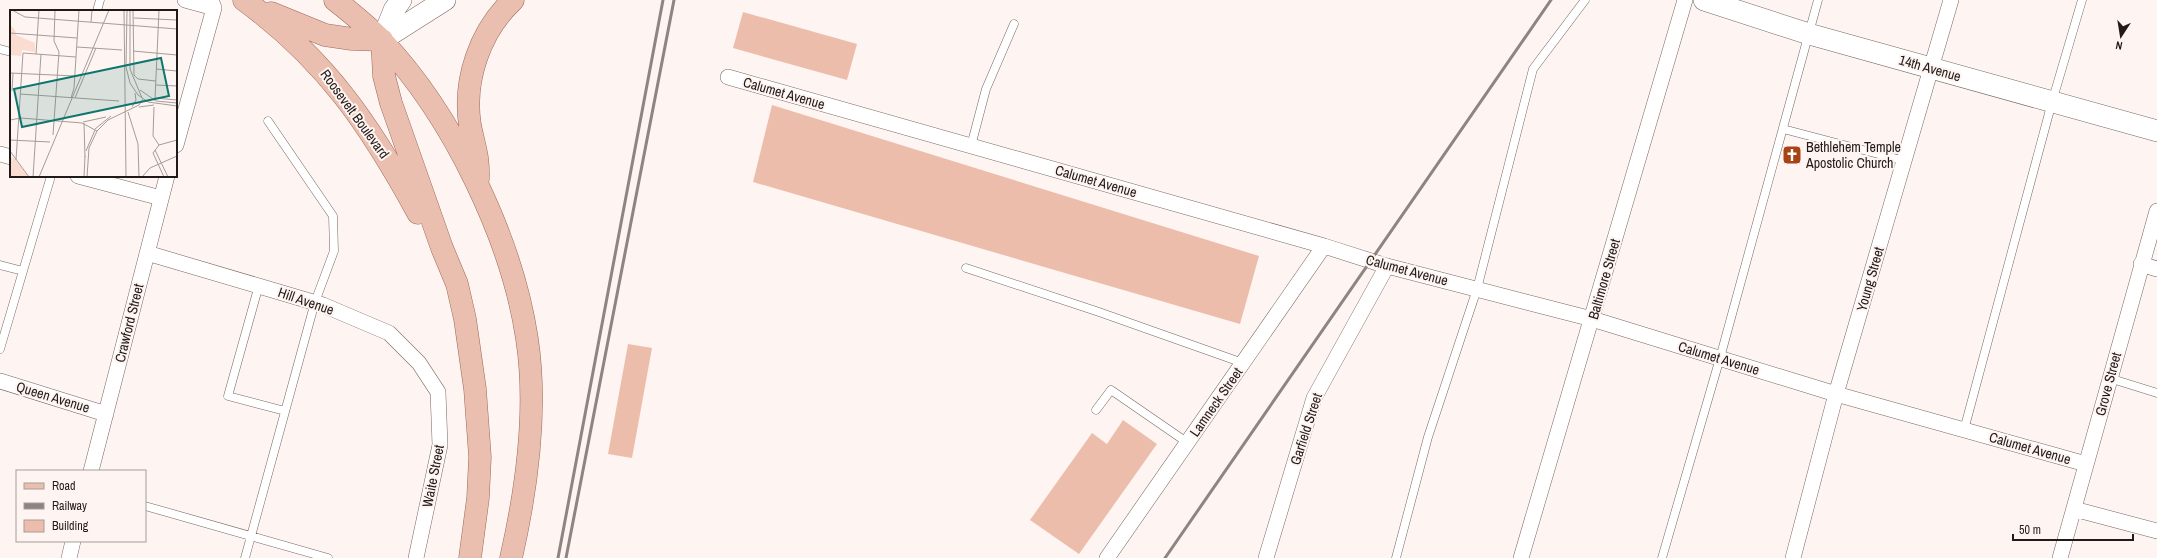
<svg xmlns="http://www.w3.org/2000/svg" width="2157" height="558" font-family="'Archivo Narrow',sans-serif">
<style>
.building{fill:#edbdac}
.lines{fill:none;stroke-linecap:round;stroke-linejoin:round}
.lane-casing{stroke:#756863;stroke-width:9}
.street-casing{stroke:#756863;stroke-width:16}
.secondary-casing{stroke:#756863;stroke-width:22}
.primary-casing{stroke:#9a6957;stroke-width:23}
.lane{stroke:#fff;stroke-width:8}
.street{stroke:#fff;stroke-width:15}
.secondary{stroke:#fff;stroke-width:21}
.primary{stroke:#eabfaf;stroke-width:22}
.rail{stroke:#8d8582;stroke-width:3}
.labels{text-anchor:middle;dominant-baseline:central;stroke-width:4;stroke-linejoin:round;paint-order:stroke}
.street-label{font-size:14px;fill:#201a18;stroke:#fef4f1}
.poi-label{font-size:14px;fill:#201a18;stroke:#fef4f1;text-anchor:start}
.inset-road{fill:none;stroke:#a59d9a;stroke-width:1}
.view{fill:#0f766e;fill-opacity:0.15;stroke:#0f766e;stroke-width:2}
.inset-edge{fill:none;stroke:#201a18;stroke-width:2}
</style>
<rect width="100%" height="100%" fill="#fef4f1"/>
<path class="building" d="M743,12l114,32 -10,36 -114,-32z
M772,105l487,151 -19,68 -487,-142z
M628,344l24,4 -20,110 -24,-4z
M1123,420l34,24 -78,110 -49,-34 62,-87 15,11z"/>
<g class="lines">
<g class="lane-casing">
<path id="lane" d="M97,11l3,-11
M0,49l11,3
M1783,129l122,32
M971,146l15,-57 28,-65
M0,265l23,6
M966,268l133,44 144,51
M259,285l-31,111 57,15
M0,349l51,-173
M2109,378l48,15
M1096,410l15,-20 77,53
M1964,430l88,-328 30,-102
M145,506l183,52
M245,558l70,-256 19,-51 -1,-35 -65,-95
M1396,558l32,-121 49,-148 56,-220 52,-69
M1662,558l58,-200 98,-358"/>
</g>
<g class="street-casing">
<path id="street" d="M185,0l29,8
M728,77l596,169 63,20 205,53 244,75 250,70
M176,145l38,-137 -3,-8
M0,154l11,3
M78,176l83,22
M147,253l176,52 66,28 30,30 19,29 2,53 -24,113
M2141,264l16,5
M0,381l106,33
M91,471l76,-295
M2074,509l83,22
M69,558l4,-17
M1107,558l217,-312
M1266,558l48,-160 73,-132
M1521,558l164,-558
M1793,558l43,-164 115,-394
M2060,558l97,-347"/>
</g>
<g class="secondary-casing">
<path id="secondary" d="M1704,0l105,34 348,97
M382,40l63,-40
M382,40l12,-30 7,-10"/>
</g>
<g class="primary-casing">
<path id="primary" d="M244,0c82,60 126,125 174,213
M335,0c16,13 33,26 47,41 70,74 130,197 145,298 11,72 0,149 -16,219
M271,13l54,22 27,4 30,1
M382,40l2,36 7,27 51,145 15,36 8,35 10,70 5,68 -2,41 -8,60
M478,179c1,-23 -4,-33 -8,-54 -7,-45 10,-94 43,-125"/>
</g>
<use href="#lane" class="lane"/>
<use href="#street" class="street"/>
<use href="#secondary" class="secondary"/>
<use href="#primary" class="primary"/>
<path class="rail" d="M558,558l105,-558
M566,558l108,-558
M1165,558l386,-558"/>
</g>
<defs>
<g id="church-square" transform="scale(1)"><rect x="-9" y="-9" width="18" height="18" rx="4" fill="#a74314" stroke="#fef4f1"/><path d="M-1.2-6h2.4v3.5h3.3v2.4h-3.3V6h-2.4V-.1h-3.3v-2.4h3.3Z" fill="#fff"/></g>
</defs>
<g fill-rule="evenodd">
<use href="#church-square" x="1792" y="155"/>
</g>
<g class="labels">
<g class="street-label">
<text transform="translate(1930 68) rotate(16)">14th Avenue</text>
<text transform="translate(784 93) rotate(16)">Calumet Avenue</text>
<text transform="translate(355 114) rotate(54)">Roosevelt Boulevard</text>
<text transform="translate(1096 181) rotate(16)">Calumet Avenue</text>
<text transform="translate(1407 270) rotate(15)">Calumet Avenue</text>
<text transform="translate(1604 279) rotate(-74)">Baltimore Street</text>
<text transform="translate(1870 279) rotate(-74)">Young Street</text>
<text transform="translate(306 301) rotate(19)">Hill Avenue</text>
<text transform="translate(129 323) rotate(-76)">Crawford Street</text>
<text transform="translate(1719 358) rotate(17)">Calumet Avenue</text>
<text transform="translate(2108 384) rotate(-75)">Grove Street</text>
<text transform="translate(53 397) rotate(17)">Queen Avenue</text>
<text transform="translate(1216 402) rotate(-55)">Lamneck Street</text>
<text transform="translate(1306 429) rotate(-72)">Garfield Street</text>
<text transform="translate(2030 448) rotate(16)">Calumet Avenue</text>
<text transform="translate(433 476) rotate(-79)">Waite Street</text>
</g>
<g class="poi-label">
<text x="1806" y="147">Bethlehem Temple<tspan x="1806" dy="16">Apostolic Church</tspan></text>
</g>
</g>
<g transform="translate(10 10)">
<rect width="167" height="167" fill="#fef4f1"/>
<path d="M0,15l5,5 1,5 19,8v9l-13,-2 -1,6 -11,-1z" fill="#fbdcd0"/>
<path d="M0,147l4,1 15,19h-19z" fill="#fbdcd0"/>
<path class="inset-road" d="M2,0l13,7 152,12M114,0l2,167M117,0l-1,57 4,16 8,12 10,7 29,4M120,0v59l12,29M123,0l1,65 4,4 18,2M124,8l43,2M81,12l1,-12M0,23l67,5M67,37l45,3M123,41l44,4M26,44l3,-44M146,59l21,2M0,63l65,3M146,75l21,1M130,80l16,11 21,2M2,81l1,-18M10,84l99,7M61,88l3,-10 5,-78M65,88l21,-50M145,88l22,2M145,89l4,-89M122,97l4,-7 -1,-7M129,97l15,-2M144,97l-1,29 6,9M118,102l10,32 1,33M0,110l11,-2 61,5 15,8 11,-11 31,-15 4,-6M73,112l23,-5M74,113l1,34M85,119l16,-13M43,125l6,-83 -5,-11 1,-31M0,130l40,2M145,140l13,27M0,141l19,26M76,141l9,-21M6,150l7,-107 53,4M23,167l8,-123M29,167l70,-167M74,167l1,-21M77,167l2,-29 8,-17M132,167l8,-9 27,-12M154,167l-11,-24 6,-8 18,-5"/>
<path class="view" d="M151,48l8,38 -147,31 -8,-38z"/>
<rect width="167" height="167" class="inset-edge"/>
</g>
<rect x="16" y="470" width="130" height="72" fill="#fef4f1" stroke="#a59d9a"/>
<rect x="24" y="483" width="20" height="6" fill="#eabfaf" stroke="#a59d9a"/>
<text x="52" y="490" font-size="12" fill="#201a18">Road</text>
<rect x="24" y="503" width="20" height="6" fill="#8d8582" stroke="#a59d9a"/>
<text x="52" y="510" font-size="12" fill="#201a18">Railway</text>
<rect x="24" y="520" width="20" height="12" fill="#edbdac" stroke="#a59d9a"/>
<text x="52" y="530" font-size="12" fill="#201a18">Building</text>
<g transform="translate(2121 36) rotate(192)" stroke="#fef4f1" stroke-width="3" paint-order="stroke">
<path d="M0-3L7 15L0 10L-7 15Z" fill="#201a18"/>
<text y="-6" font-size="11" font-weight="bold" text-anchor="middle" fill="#201a18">N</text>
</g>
<path d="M2013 534v6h120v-6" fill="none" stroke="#201a18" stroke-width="2"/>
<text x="2019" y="534" font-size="12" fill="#201a18" stroke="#fef4f1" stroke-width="3" paint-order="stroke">50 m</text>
</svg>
